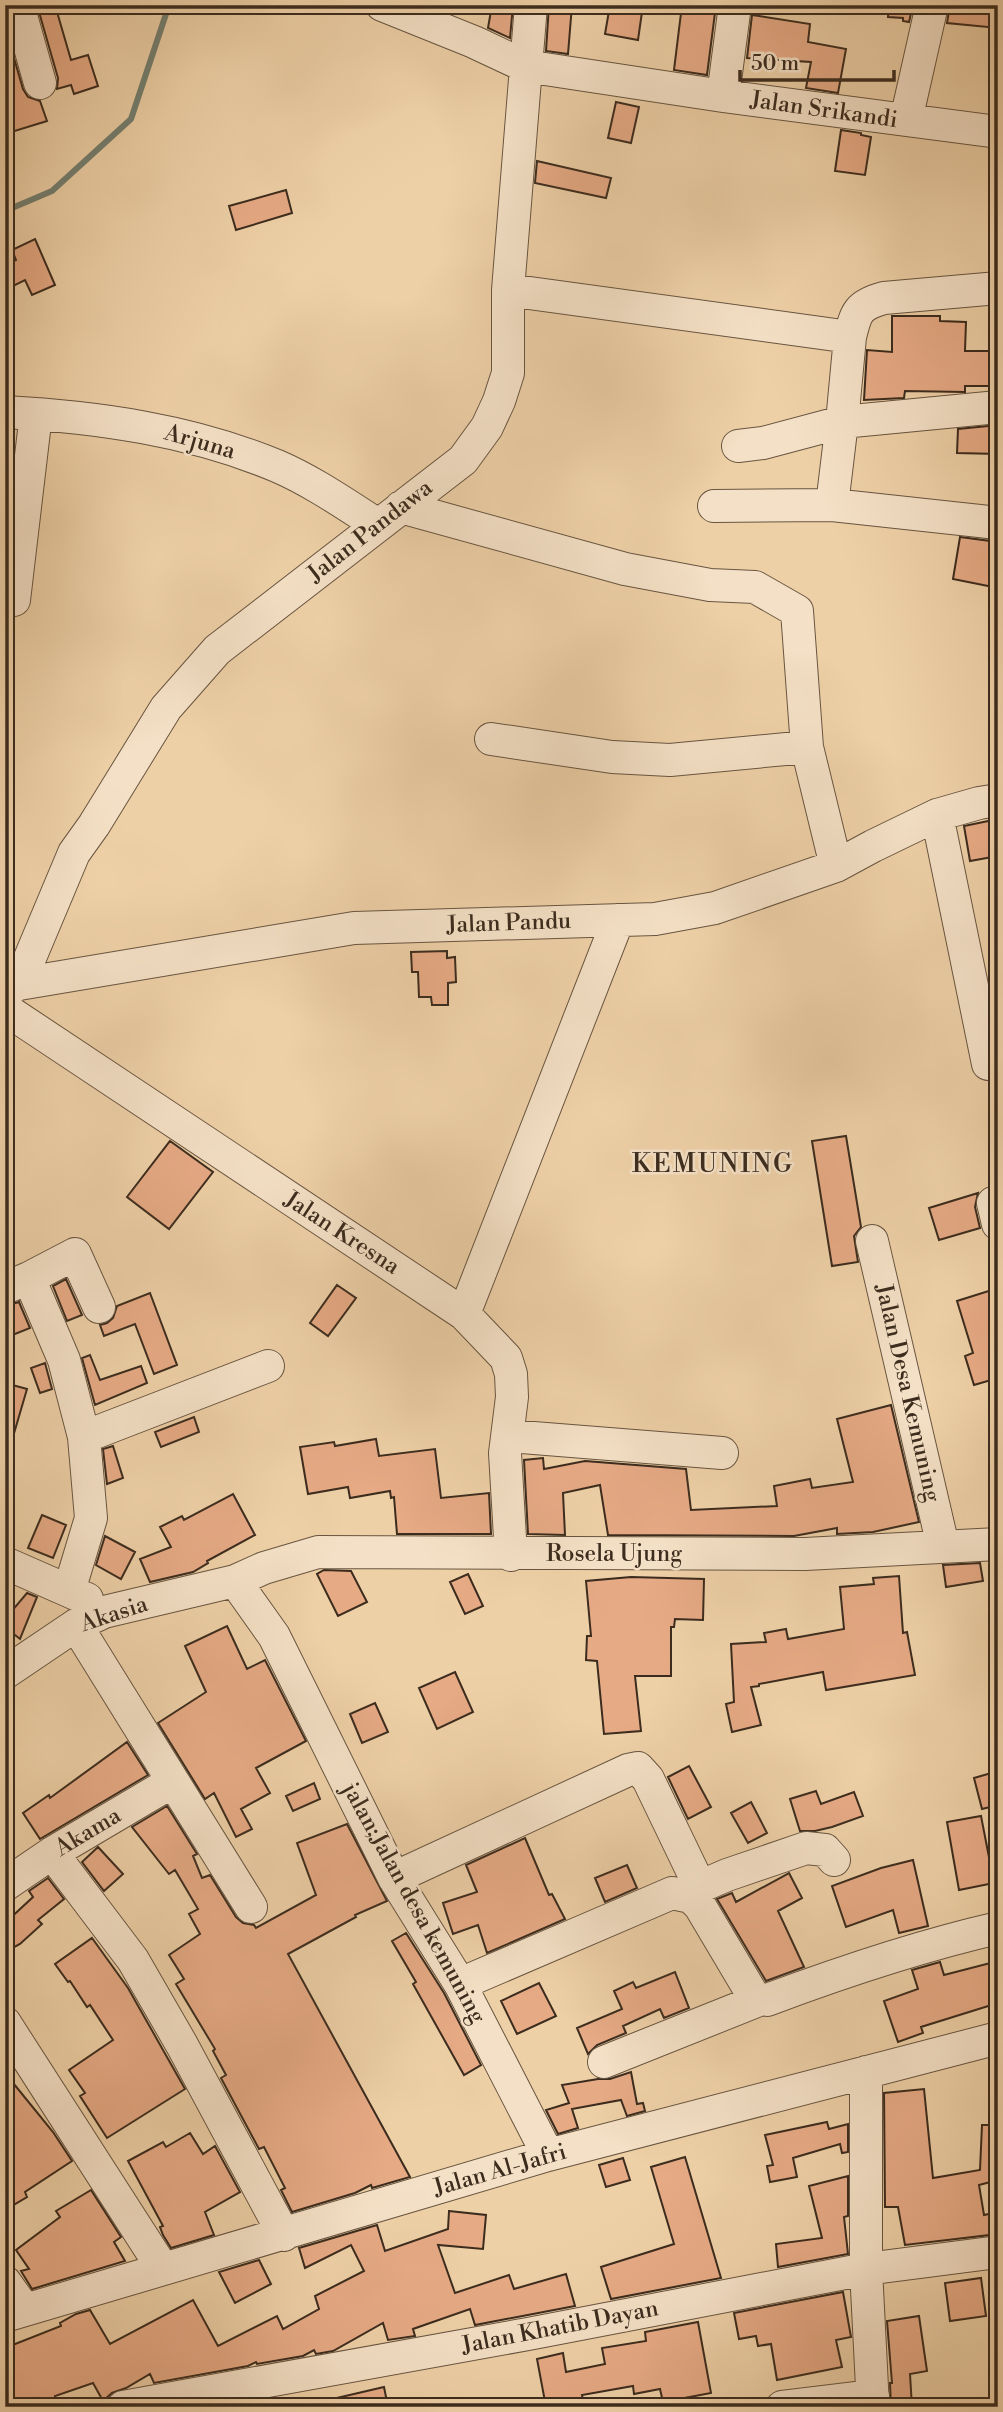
<svg xmlns="http://www.w3.org/2000/svg" width="1003" height="2412" font-family="'Libre Bodoni',serif">
<style>
.lines{fill:none;stroke-linecap:round;stroke-linejoin:round}
.stream{stroke:#747f71;stroke-width:6}
.building{fill:#e6aa85;stroke:#3c2c1e;stroke-width:2}
.minor-casing{stroke:#685540;stroke-width:34}
.minor{stroke:#f4e0c6;stroke-width:32}
.labels{text-anchor:middle;dominant-baseline:central;stroke-width:5;stroke-linejoin:round;paint-order:stroke}
.street-label{font-size:23px;fill:#3c2c1e;stroke:#f4e0c6}
.quarter-label{font-size:26px;letter-spacing:2px;fill:#3c2c1e;stroke:#f4e0c6}
</style>
<rect width="100%" height="100%" fill="#eed0a7"/>
<filter id="stains"><feTurbulence type="fractalNoise" baseFrequency=".00286" numOctaves="4"/><feColorMatrix values="0 0 0 0 .2 0 0 0 0 .09 0 0 0 0 .02 0 0 0 .5 -.17"/></filter>
<radialGradient id="worn" r=".72"><stop offset=".6" stop-color="#630" stop-opacity="0"/><stop offset="1" stop-color="#630" stop-opacity=".3"/></radialGradient>
<g class="lines">
<path class="stream" d="M5,211l47,-20 79,-72 38,-114"/>
</g>
<path class="building" d="M37,5h18l16,55 17,-5 10,31 -24,8 -3,-9 -14,4 1,-11z
M492,5h21l-3,33 -22,-10z
M549,5h23l-4,49 -22,-3z
M610,5h33l-5,35 -33,-6z
M682,5h34l-9,70 -33,-5z
M889,5h24l-4,17 -6,-1v-3l-15,-1z
M950,5h24l-1,5 25,3v15l-51,-5z
M752,15l58,9 -2,18 38,7 -8,44 -32,-5 5,-26 -64,-4z
M5,27l18,62 5,8 12,4 7,20 -42,13z
M616,102l23,5 -8,36 -23,-5z
M841,130l20,3v2l10,2 -6,38 -30,-4z
M537,161l74,17 -5,20 -71,-15z
M286,190l6,23 -56,17 -7,-24z
M35,239l20,46 -23,10 -7,-15 -20,10v-25l11,-5 -4,-10z
M892,316h48v5l26,1 -1,29h33v35h-33v6l-60,-1 -1,7 -40,2 3,-50 25,2z
M998,425v29l-41,-1 1,-24z
M960,537l38,5v46l-45,-9z
M998,819v37l-28,5 -6,-35z
M447,951v7l8,-1 1,25 -8,1v22h-16l-1,-8h-12l-1,-25h-6l-1,-20z
M846,1136l15,91 -7,9 4,26 -26,4 -20,-125z
M170,1141l43,31 -44,57 -42,-32z
M978,1193l-3,14 5,21 -41,12 -10,-32z
M66,1279l16,36 -15,6 -14,-35z
M337,1285l19,13 -28,38 -18,-13z
M998,1288v90l-24,7 -9,-29 8,-3 -16,-52z
M150,1293l27,72 -23,9 -19,-50 -31,12 -4,-11 7,-2 6,-5 4,-12z
M19,1302l11,26 -25,10v-32z
M90,1355l10,25 41,-14 6,17 -52,22 -13,-47z
M45,1363l7,26 -12,4 -9,-25z
M5,1383l22,6 -17,58 -5,-1z
M891,1405l28,117 -46,10 -36,2v-6l-43,8 -186,-1 -8,-50 -37,8 2,42 -37,-1 -4,-74 19,-2 1,11 41,-8 101,8 5,41 86,-4 -3,-20 36,-7 2,9 41,-6 -16,-63z
M194,1417l5,15 -38,15 -6,-15z
M376,1439l3,17 56,-7 6,49 48,-5 2,41h-94l-3,-37 -3,1 -1,-7 -40,7 -2,-11 -40,7 -8,-47 34,-5 1,4z
M113,1446l10,32 -16,6 -4,-35z
M233,1494l22,41 -48,26 1,2 -15,9 -43,10 -10,-23 31,-12 -11,-20 22,-11 2,4z
M42,1515l24,10 -13,33 -25,-10z
M105,1536l30,16 -14,27 -25,-14z
M980,1563l3,18 -37,6 -3,-22z
M324,1570l27,1 16,31 -29,14 -21,-42z
M468,1574l15,32 -18,8 -15,-32z
M899,1576l4,57 4,-1 8,43 -89,15 -3,-18 -64,12v2l-8,1 10,38 -29,7 -6,-28 8,-2 -3,-58 35,-2 -2,-9 22,-4 2,10 56,-10 -4,-42 34,-3 -1,-6z
M631,1577l73,2 -1,41 -28,-1 -1,8h-3v49h-36l6,55 -37,3 -7,-73 -11,-1 1,-24h4l-5,-55z
M27,1593l10,4 -17,42 -15,-12v-8z
M227,1626l20,43 18,-9 41,81 -50,27 14,25 -29,16 11,20 -16,8 -22,-44 -9,6 -47,-76 48,-31 -21,-46z
M455,1672l18,40 -36,17 -18,-41z
M375,1703l13,29 -26,11 -12,-29z
M127,1742l21,33 -108,64 -17,-26 26,-18 1,3z
M689,1766l22,41 -23,12 -20,-42z
M998,1771v34l-16,4 -8,-31z
M314,1783l6,16 -27,12 -7,-15z
M816,1791l5,13 33,-12 9,24 -31,11 -17,4h-15l-10,-32z
M751,1802l16,31 -19,10 -17,-30z
M167,1806l30,48 -4,2 9,22 8,-3 26,42 7,6 11,2 2,3 60,-33 -19,-52 50,-19 40,77 -32,14 1,2 -68,37 122,223 -38,11 -1,-3 -16,8 -63,19 -11,-22 4,-2 -21,-41 -5,2 -38,-71 5,-3 -13,-24 2,-2 -39,-65 8,-5 -15,-24 31,-21 -11,-20 9,-5 -23,-39 -6,4 -37,-47z
M981,1816l13,67 -35,7 -12,-68z
M525,1838l24,57 3,-1 13,25 -78,34 -9,-28 -25,9 -10,-31 34,-11 -11,-27z
M98,1847l25,27 -19,17 -22,-29z
M913,1860l15,66 -29,7 -6,-23 -47,17 -14,-41 49,-18z
M627,1865l10,23 -32,14 -10,-24z
M789,1873l13,25 -24,13 26,56 -38,14 -49,-82 15,-6 4,9z
M48,1878l16,21 -26,21 4,4 -22,20 -15,8v-29l28,-26 -4,-6z
M406,1933l38,60 37,72 -17,10 -51,-91 3,-2 -24,-41z
M92,1938l36,50 57,101 -78,49 -27,-42 5,-3 -16,-23 44,-30 -23,-35 -3,2 -17,-26 -2,1 -13,-18z
M998,1961v42l-77,24 2,6 -25,9 -14,-41 34,-12 -6,-19 28,-8 4,13z
M675,1972l14,36 -25,10 -4,-9 -37,17 3,7 -29,12 -9,9 -11,-26 45,-19 -8,-18 19,-9 3,6z
M539,1983l17,33 -39,18 -16,-33z
M631,2072l6,32 6,-1 2,8 -18,5 -6,-16 -49,9 6,19 -20,6 -12,-24 23,-7 -7,-18 36,-6h12z
M5,2073l48,59 19,29 -47,31 2,5 -22,13z
M924,2089l9,89 47,-8 2,-45h16v55l-19,5 5,30 14,-3v22l-93,11 -7,-38h-13l-1,-114z
M827,2122l2,7 19,-5v28l-6,1 -2,-9 -47,14 4,19 -27,5 -3,-16 6,-1 -8,-30z
M190,2133l13,21 12,-8 25,46 -35,20 9,23 -43,13 -8,-13 -3,-8 3,-1 -35,-65 35,-19 3,5z
M685,2157l36,121 -110,21 -10,-32 73,-23 -23,-77z
M623,2158l7,22 -24,7 -7,-22z
M848,2176v40l-4,1 4,37 -70,13 -2,-23 46,-6 -13,-52z
M91,2190l30,47 -7,5 11,19 -93,28 -11,-18 8,-2 -13,-19 44,-33 -4,-6z
M449,2211l37,4 -3,34 -45,-4 17,48 54,-18 5,14 52,-15 9,32 -100,19 -5,-16 -57,20 2,7 -27,4 -5,-17 -50,28 -17,3 -2,-4 -11,6 -46,8 -1,-2 -8,4 -94,17 -4,-9 -24,14 -14,5 -9,8 -10,-18 -38,13 4,11h-54v-59l56,-22 -1,-3 16,-9 14,-4 20,34 83,-44 25,46 59,-30 6,13 36,-20 -4,-13 49,-25 -13,-26 -46,23 -6,-20 78,-23 8,26 63,-22z
M259,2260l12,24 -36,19 -16,-31z
M981,2278l5,38 -36,5 -5,-38z
M843,2292l8,45 -15,3 6,27 -65,13 -6,-36 -13,2 -2,-10 -17,3 -5,-26z
M919,2316l8,55 -17,3 2,33h-21l-1,-24h2l-5,-62z
M698,2322l13,71 -48,9 -3,-13 -26,5 -1,-8 -51,9 2,12h-38l-9,-48 26,-6 3,19 39,-8 -3,-16 44,-7 -1,-9z
M384,2387l4,20h-59l-1,-7z"/>
<g class="lines">
<g class="minor-casing">
<path id="minor" d="M18,5l22,78
M382,5l92,37 51,24 198,30 275,36
M723,96l12,-91
M906,120l26,-115
M508,290l342,47c6,-25 8,-32 34,-39l114,-10
M850,337l-8,85 156,-15
M5,412c92,5 186,18 272,54 35,15 68,38 101,59
M738,446l25,-3 79,-21 -10,83
M714,506l118,-1 166,18
M401,507l224,62 85,16 45,2 42,24 10,136 29,119
M14,600l22,-186
M491,739l121,18 58,3 137,-13
M937,815l51,249
M19,984l55,-131 20,-28 72,-117 51,-58 246,-190 24,-33 12,-26 9,-28v-83l23,-285
M6,991l13,-7 335,-56 301,-9 60,-11 121,-42 37,-20 64,-31 42,-12 19,-3
M5,1009l459,305 42,44 5,16 1,23 -7,56 6,102
M993,1203l5,21
M872,1241l71,305
M29,1278l46,-24 24,53
M5,1288l24,-10 35,82 20,77 7,81 -22,73
M464,1314l154,-394
M508,1436l214,17
M84,1437l184,-71
M5,1563l82,36
M235,1581l39,55 120,242 66,106 88,171
M76,1625l175,282
M5,1673l71,-48 28,-13 131,-31 29,-13 54,-16 487,2 193,-10
M52,1853l81,107 49,85 102,190
M394,1878l234,-108 10,-2 10,11 52,108
M5,1885l47,-32 120,-71
M683,1894l44,-19 79,-27 19,2 9,10
M460,1984l212,-91 19,4 9,9 54,91 13,3c75,-28 152,-54 231,-72
M5,2023l158,246
M604,2062l155,-62
M866,2072v197l7,138
M5,2282l20,28
M5,2316l543,-161 450,-117
M123,2407l405,-73 338,-65 132,-17
M782,2407l91,-11"/>
</g>
<use href="#minor" class="minor"/>
</g>
<g class="labels">
<g class="street-label">
<text transform="translate(824 110) rotate(8)">Jalan Srikandi</text>
<text transform="translate(200 442) rotate(16)">Arjuna</text>
<text transform="translate(370 531) rotate(-38)">Jalan Pandawa</text>
<text transform="translate(509 923) rotate(-2)">Jalan Pandu</text>
<text transform="translate(342 1233) rotate(33)">Jalan Kresna</text>
<text transform="translate(908 1393) rotate(77)">Jalan Desa Kemuning</text>
<text x="614" y="1554">Rosela Ujung</text>
<text transform="translate(114 1614) rotate(-18)">Akasia</text>
<text transform="translate(88 1832) rotate(-31)">Akama</text>
<text transform="translate(414 1903) rotate(61)">jalan;Jalan desa kemuning</text>
<text transform="translate(500 2170) rotate(-16)">Jalan Al-Jafri</text>
<text transform="translate(560 2327) rotate(-11)">Jalan Khatib Dayan</text>
</g>
<g class="quarter-label">
<text x="713" y="1164">KEMUNING</text>
</g>
</g>
<rect width="1003" height="2412" fill="none" stroke="#eed0a7" stroke-width="28"/>
<rect x="7" y="7" width="989" height="2398" fill="none" stroke="#3c2c1e" stroke-width="3.5"/>
<rect x="14" y="14" width="975" height="2384" fill="none" stroke="#3c2c1e" stroke-width="2"/>
<path d="M740 70v10h154v-10" fill="none" stroke="#3c2c1e" stroke-width="3.5"/>
<text x="751" y="70" font-size="21" fill="#3c2c1e" stroke="#f4e0c6" stroke-width="5" paint-order="stroke">50 m</text>
<rect width="100%" height="100%" filter="url(#stains)"/>
<rect width="100%" height="100%" fill="url(#worn)"/>
</svg>
